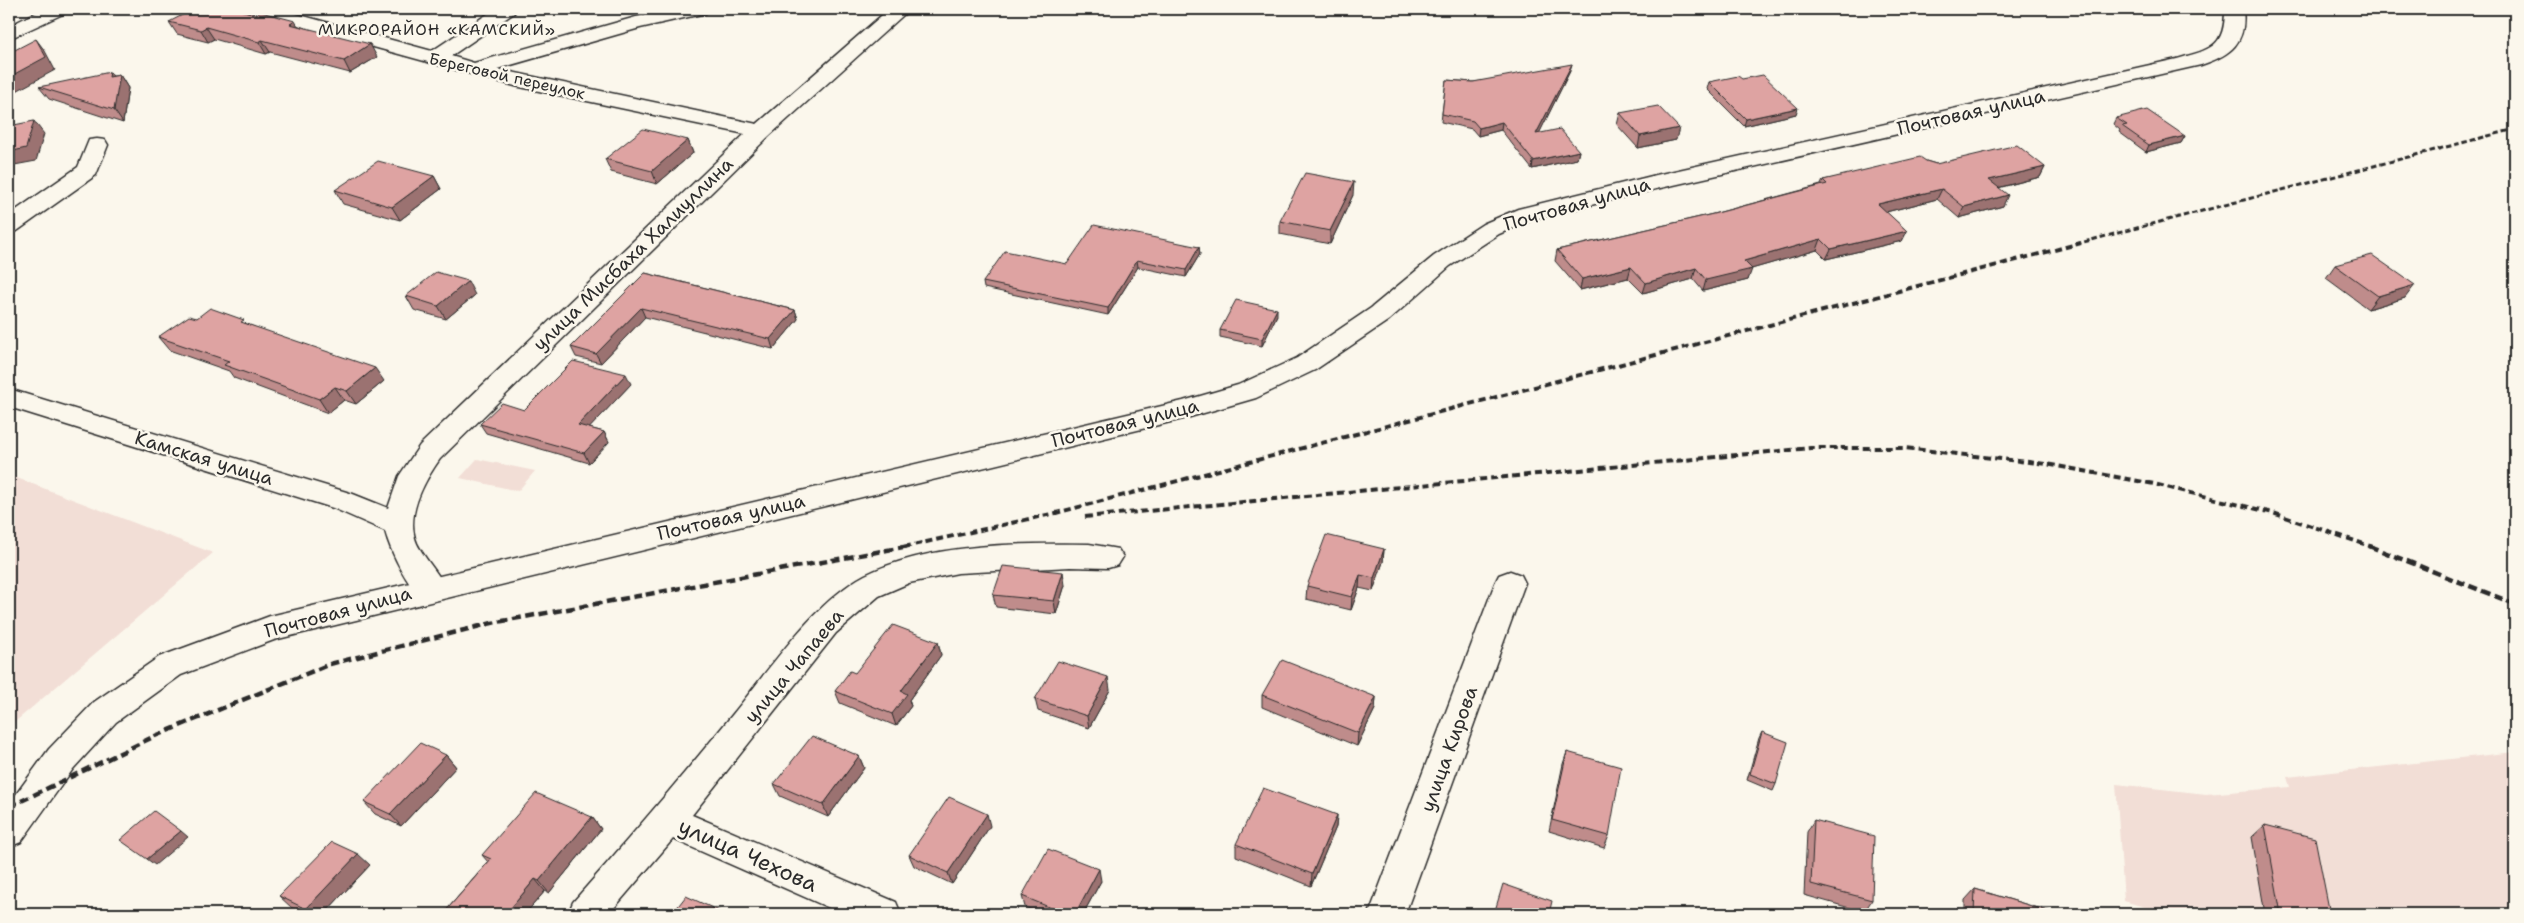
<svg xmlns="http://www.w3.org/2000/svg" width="2524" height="923" font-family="'Shantell Sans',sans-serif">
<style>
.built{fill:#f2ded6}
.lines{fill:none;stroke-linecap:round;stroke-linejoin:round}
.street-casing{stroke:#2b2b2b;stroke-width:3}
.secondary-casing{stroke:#2b2b2b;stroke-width:3}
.street{fill:#fbf7ec;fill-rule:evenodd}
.secondary{fill:#fbf7ec;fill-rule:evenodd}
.rail-far2{stroke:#2b2b2b;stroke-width:3;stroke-dasharray:5.5 3;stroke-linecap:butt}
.rail-far1{stroke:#2b2b2b;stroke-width:4;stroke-dasharray:7 4;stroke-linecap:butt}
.rail{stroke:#2b2b2b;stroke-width:4.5;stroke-dasharray:9 4.5;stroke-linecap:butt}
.wall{fill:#bf8c8b;stroke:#2b2b2b}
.shaded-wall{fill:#9b7271;stroke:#2b2b2b}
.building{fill:#dea3a2;stroke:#2b2b2b}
.labels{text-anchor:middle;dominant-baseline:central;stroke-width:5;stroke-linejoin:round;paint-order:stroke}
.far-neighbourhood-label{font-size:16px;letter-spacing:1px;fill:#2b2b2b;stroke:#fbf7ec}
.far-street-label{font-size:16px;fill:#2b2b2b;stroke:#fbf7ec}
.street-label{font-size:19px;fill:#2b2b2b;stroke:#fbf7ec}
.near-street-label{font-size:22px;fill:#2b2b2b;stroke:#fbf7ec}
</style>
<rect width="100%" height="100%" fill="#fbf7ec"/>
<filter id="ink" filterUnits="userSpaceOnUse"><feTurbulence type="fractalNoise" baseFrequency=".02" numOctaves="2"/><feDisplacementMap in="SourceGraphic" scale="10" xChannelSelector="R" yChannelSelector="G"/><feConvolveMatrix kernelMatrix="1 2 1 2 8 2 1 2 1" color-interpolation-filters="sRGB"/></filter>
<g filter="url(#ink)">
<path class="built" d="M477,459l58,12 -17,20 -58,-13z
M9,475l204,78 -204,174z
M2515,752v162h-347l-44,-13 -8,-117 90,10 84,-7 -3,-10z"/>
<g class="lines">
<g class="street-casing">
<path id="street" d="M43,9h25l-3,4 -56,26v-13z
M247,9h31l154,42 63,-42h21l-2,4 -63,43 23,7 162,-46 38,-8h34l-2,4 -66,15 -143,41 260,55 132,-115h21l-141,127 -329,323c-17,24 -38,62 -20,90 8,14 19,25 26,39l-4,8c-4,1 -8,4 -12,4 -19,-1 -41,-53 -45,-69l-52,-23 -324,-101v-18l344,105 35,14 11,-32 21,-31 325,-311 -230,-48 -265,-73z
M97,139l8,1 3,5 -12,30 -79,56 -8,2v-18l69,-48 11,-27z
M1089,544l29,5 5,8 -5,8 -10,3 -38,-1 -112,6 -49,10 -30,13 -43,37 -144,182 204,87 5,12h-58l-170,-75 -64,75h-41l5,-12c55,-62 108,-124 160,-188 36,-44 81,-112 132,-139 64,-32 153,-32 224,-31z
M1510,571l11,4 4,8 -120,331h-36l126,-331 4,-8z"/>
</g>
<g class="secondary-casing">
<path id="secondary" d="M2225,9h18c4,34 -12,46 -42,56l-545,124 -122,30 -35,15 -49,32 -61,54 -74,50 -59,28 -73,21 -909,221 -93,35 -65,47 -43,47 -52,73 -12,5v-43l40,-55 45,-47 65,-45 111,-41 913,-215 55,-16 59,-27 74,-50 63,-52 49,-32 35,-15 138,-34 521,-116c34,-10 48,-11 48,-50z"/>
</g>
<use href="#street" class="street"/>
<use href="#secondary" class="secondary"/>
<path class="rail-far2" d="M2076,244l439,-115"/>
<path class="rail-far1" d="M1085,517l726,-69h93l142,16 108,20 119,29 100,34
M904,547l152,-34 1025,-270"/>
<path class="rail" d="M2369,546l146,58
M9,807l146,-71 175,-72 162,-41 417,-77"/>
</g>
<path class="wall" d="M169,22l128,3 80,32 -27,16 -80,-21 -4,2 -52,-15 -6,3 -31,-8z
M1570,71l-31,62 40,18 -2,8 -45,10 -31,-39 -23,6 -6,-7 -31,-7 5,-42 27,2z
M120,75l8,13 -5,35 -74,-24 -10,-12z
M1709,82l87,32 -52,12 -37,-37z
M1620,113l56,27 -38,8 -21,-23z
M2116,118l69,18 -4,7 -35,9 -27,-20 1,-2 -7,-6z
M688,140l5,13 -36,31 -46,-12 -6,-13z
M1926,161l10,3 109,3 -5,10 -42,11 5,18 -44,12 -22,-19 -51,13 21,19 -5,10 -76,18 -9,-9 -66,19 -3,11 -45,11 -10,-12 -50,14 -15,-15 -48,12 -25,-29 2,-11 156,-36 108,-29 2,-5z
M434,176l7,13 -41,31 -57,-16 -8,-14z
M1353,195l-23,49 -50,-10v-13z
M1199,247l1,7 -14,23 -48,-10 -30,48 -124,-27 -1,-6 84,-18z
M2335,265l70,33 -37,11 -42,-31z
M645,273l150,37 3,9 -25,30 -128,-32 -44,46 -25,-6 -5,-10z
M475,295l-29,24 -32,-9 -8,-14z
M1277,315l-15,31 -42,-9v-7z
M197,318l50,6 137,57 -28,23 -12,-4 -16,13 -94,-35 -5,-7 -60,-21 -11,-13z
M631,384l-42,44 15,4 5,10 -20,21 -103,-30 -6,-9 44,-14z
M1384,549l-1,13 -10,29 -14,-3 -8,22 -45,-11 1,-13z
M1065,585l-9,29 -60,-7 -3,-12z
M938,642l3,13 -32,45 2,6 -15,20 -56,-23 -5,-12 20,-18z
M1110,690l-21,38 -51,-17 -3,-12z
M1262,695l114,2 -1,12 -18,37 -95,-39z
M1762,732l14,52 -3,7 -26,-11 12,-42z
M1567,752l42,84 -5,12 -55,-17 14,-67z
M446,755l10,12 -55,59 -26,-12 -11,-12z
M859,756l5,12 -36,49 -48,-21 -6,-12z
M1337,815l-1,12 -25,59 -75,-30v-12z
M592,817l9,12 -52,64 -4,-2 -20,23h-82l45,-52 -6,-7z
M1814,820l58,80 -8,12 -60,-17 3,-63z
M2265,825l65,89h-65l-13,-77z
M990,826l-38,58 -38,-18 -5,-11z
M370,865l-46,49h-18l-14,-6 -13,-12z
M1101,881l-18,33h-41l-17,-7 -3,-11z
M1975,889l83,25h-93v-14z"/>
<path class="shaded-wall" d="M295,21l7,12 -12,-9z
M206,27l8,12 -6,3 -7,-12z
M36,39l9,12 10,19 -46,25v-18z
M262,40l8,12 -4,2 -7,-12z
M370,44l7,13 -27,16 -6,-12z
M1572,64l-2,7 -35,71 1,-8z
M110,72l8,12 2,-9 8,13 -5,35 -9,-13 -5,-33z
M1798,108l-2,6 -52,12 2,-7z
M34,121l10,13 -8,27 -27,5v-14z
M1502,122l-1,8 -23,6 1,-8z
M1679,128l-3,12 -38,8 2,-12z
M2185,136l-4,7 -35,9 3,-7z
M688,140l5,13 -36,31 -5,-13z
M1579,151l-2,8 -45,10 1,-8z
M2045,167l-5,10 -55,14 4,-11z
M434,176l7,13 -41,31 -8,-13z
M1354,182l-1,13 -23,49v-13z
M1942,189l-5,10 -63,16 4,-11z
M2008,195l-5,11 -44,12 5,-11z
M1907,231l-5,10 -76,18 5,-10z
M1821,239l-4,11 -69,20 4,-1 -4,11 -45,11 3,-11 38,-19z
M1199,247l1,7 -14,23v-7z
M1137,260l1,7 -30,48v-7z
M1631,267l-3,11 -48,12 2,-11z
M1696,268l-3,11 -50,14 3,-10z
M468,281l7,14 -29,24 -8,-13z
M2415,285l-10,13 -37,11 10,-13z
M641,308l4,9 -44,46 -5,-9z
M1277,309v6l-15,31v-7z
M795,310l3,9 -25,30 -3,-10z
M375,368l9,13 -28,23 -9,-13z
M626,374l5,10 -48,51 -5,-10z
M335,387l9,13 -16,13 -9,-14z
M604,432l5,10 -20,21 -5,-10z
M1384,549l-1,13 -10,29 1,-13z
M1063,572l2,13 -9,29 -2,-13z
M1360,575l-1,13 -8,22 1,-13z
M938,642l3,13 -32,45 2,6 -15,20 -4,-12 9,-23z
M1108,677l2,13 -21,38 -2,-12z
M1376,697l-1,12 -18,37 1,-13z
M446,755l10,12 -55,59 -11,-12z
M859,756l5,12 -36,49 -5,-12z
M987,814l3,12 -38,58 -4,-11z
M1337,815l-1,12 -25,59 1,-12z
M592,817l9,12 -52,64 -10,-12z
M181,831l7,6 -33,28 -8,-6z
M358,854l12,11 -46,49h-13l-5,-5z
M1099,869l2,12 -18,33h-8z
M535,879l10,12 -20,23h-19z"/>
<path class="building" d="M194,9h41l21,5 5,-2 34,9 -5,3 80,20 -26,17 -82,-21 -3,2 -53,-15 -5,3 -32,-8z
M36,39l10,18 -37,20v-24z
M1572,64l-36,70 24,-5 19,22 -46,10 -31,-39 -23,6 -6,-7 -31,-7 4,-34 27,2z
M110,72l-1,5 11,-2 -6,35 -75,-23z
M1763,75l35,33 -52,11 -37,-37 29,-6 4,3z
M1658,106l21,22 -39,8 -20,-23z
M2147,110l38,26 -36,9 -27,-19 5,-1 -11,-7z
M34,121l-8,27 -17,4v-26z
M643,129l45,11 -36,31 -47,-12z
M2017,145l28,22 -56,13 19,15 -44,12 -22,-18 -64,15 29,27 -76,18 -10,-10 -77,22 8,8 -46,11 -10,-12 -50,15 -15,-16 -49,12 -25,-29 156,-36 114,-30 -4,-4 97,-23 6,4 10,3z
M378,161l56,15 -42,31 -57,-17z
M1305,173l49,9 -24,49 -50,-10z
M1094,225l105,22 -13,23 -49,-10 -29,48 -125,-26 22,-31 62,13z
M2372,255l43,30 -37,11 -43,-31z
M436,272l32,9 -30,25 -32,-10z
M645,273l150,37 -25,29 -129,-31 -45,46 -25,-7z
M1236,300l41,9 -15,30 -42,-9z
M210,308l34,12 -3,2 134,46 -28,23 -12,-4 -16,12 -95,-34 5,-4 -71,-24 31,-21 8,2z
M573,361l53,13 -48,51 26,7 -20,21 -104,-29 22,-21 22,7z
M1326,535l58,14 -10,29 -14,-3 -8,22 -45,-11z
M1003,566l60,6 -9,29 -61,-6z
M893,625l45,17 -37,49 6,3 -15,20 -57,-23 15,-20 5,2z
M1282,660l94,37 -18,36 -96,-38z
M1058,661l50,16 -21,39 -52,-17z
M1762,732l26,10 -12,42 -26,-10z
M812,736l47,20 -36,49 -49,-21z
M420,743l26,12 -56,59 -26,-12z
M1567,752l54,15 -12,69 -57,-16z
M1263,788l74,27 -25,59 -76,-30z
M536,793l56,24 -53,64 -4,-2 -29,35h-63l48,-55 -9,-4z
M949,797l38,17 -39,59 -39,-18z
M154,811l27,20 -34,28 -27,-19z
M1814,820l60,16 -2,64 -61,-16z
M2265,825l50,13 15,76h-49z
M332,842l26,12 -52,55 -27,-13z
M1048,849l51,20 -24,45h-9l-44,-18z
M1503,884l49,17 -3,13h-55z
M1975,889l83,25h-84z
M686,896l40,18h-54z"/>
</g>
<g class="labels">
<g class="far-neighbourhood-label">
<text x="437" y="29">МИКРОРАЙОН «КАМСКИЙ»</text>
</g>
<g class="far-street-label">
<text transform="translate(507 76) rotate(13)">Береговой переулок</text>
</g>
<g class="street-label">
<text transform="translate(1971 112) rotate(-13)">Почтовая улица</text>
<text transform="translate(1577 204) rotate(-16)">Почтовая улица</text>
<text transform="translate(633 254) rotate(-44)">улица Мисбаха Халиуллина</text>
<text transform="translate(1125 423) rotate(-14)">Почтовая улица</text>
<text transform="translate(204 458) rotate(17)">Камская улица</text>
<text transform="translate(731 517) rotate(-13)">Почтовая улица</text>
<text transform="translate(338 612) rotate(-15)">Почтовая улица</text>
<text transform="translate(794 666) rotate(-50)">улица Чапаева</text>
<text transform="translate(1449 749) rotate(-70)">улица Кирова</text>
</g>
<g class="near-street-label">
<text transform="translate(748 855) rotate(24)">улица Чехова</text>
</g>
</g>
<rect width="2524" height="923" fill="none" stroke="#fbf7ec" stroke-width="30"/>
<rect x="15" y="15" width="2494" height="893" fill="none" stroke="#2b2b2b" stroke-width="2" filter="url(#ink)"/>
</svg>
